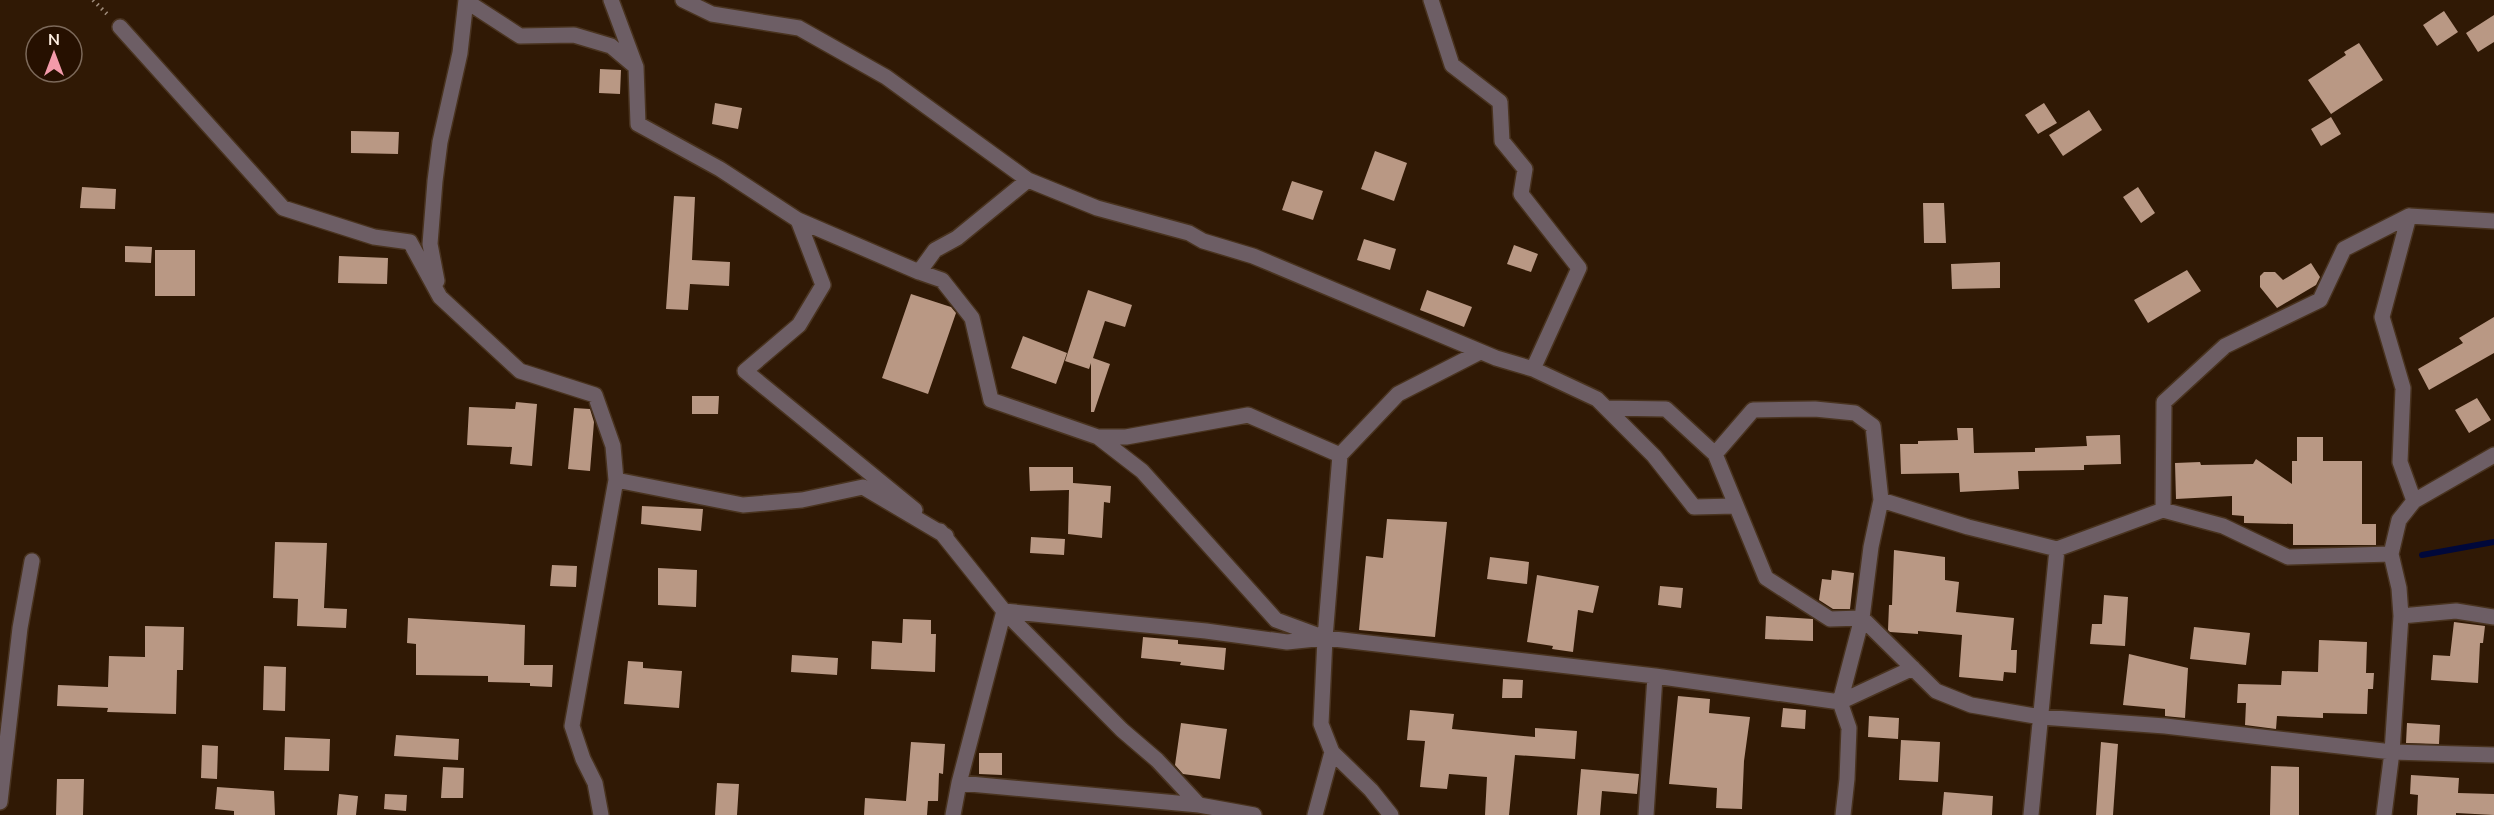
<svg xmlns="http://www.w3.org/2000/svg" width="2494" height="815" font-family="'Nunito Sans',sans-serif">
<style>
.lines{fill:none;stroke-linecap:round;stroke-linejoin:round}
.stream{stroke:#00083a;stroke-width:6}
.building{fill:#b99884}
.street-casing{stroke:#49331f;stroke-width:18}
.path{stroke:#9f8c7c;stroke-width:4;stroke-dasharray:1.5 4.5;stroke-linecap:butt}
.street{stroke:#6d5e65;stroke-width:15}
</style>
<rect width="100%" height="100%" fill="#301905"/>
<g class="lines">
<path class="stream" d="M2422,555l72,-13"/>
</g>
<path class="building" d="M2444,11l14,21 -21,14 -14,-21z
M2494,15v27l-16,10 -12,-19z
M2359,43l24,37 -52,34 -23,-34 38,-25 -2,-3z
M600,69l21,1 -1,24 -21,-1z
M715,103l27,5 -4,21 -26,-5z
M2044,103l13,20 -19,11 -13,-19z
M2089,110l13,20 -39,26 -14,-21z
M2331,117l10,17 -20,12 -10,-17z
M351,131l48,1 -1,22 -47,-1z
M1375,151l32,12 -13,38 -33,-12z
M1292,181l31,10 -10,29 -31,-10z
M82,187l34,2 -1,20 -35,-1z
M2138,187l17,26 -14,10 -18,-26z
M674,196l21,1 -3,63 38,2 -1,24 -39,-2 -2,26 -22,-1z
M1923,203h21l2,40h-22z
M1364,239l32,10 -6,21 -33,-10z
M1514,245l24,9 -7,18 -24,-8z
M125,246l27,1 -1,16 -26,-1z
M155,250h40v46h-40z
M339,256l49,2 -1,26 -49,-1z
M2000,262v26l-48,1 -1,-25z
M2311,263l9,14 -4,8 -39,23 -17,-21v-11l4,-4h11l8,8z
M2187,270l14,21 -53,32 -14,-23z
M1088,290l44,15 -7,22 -20,-6 -12,37 17,6 -16,48h-3v-49l-2,6 -24,-8z
M1427,290l45,17 -8,20 -44,-17z
M911,294l40,13 5,6 -28,81 -46,-16z
M2494,317v36l-65,37 -11,-21 45,-26 -4,-5z
M1023,336l44,17 -11,31 -45,-16z
M692,396h27l-1,18h-26z
M2477,398l14,22 -22,13 -14,-23z
M516,402l21,2 -5,62 -22,-2 2,-17 -45,-2 2,-38 46,2z
M574,408l16,1 4,13 -4,49 -22,-2z
M1957,428h16l1,25 61,-1v-4l52,-2 -1,-10 34,-1 1,29 -37,1v5l-66,1 1,18 -42,2 -17,1 -1,-19 -58,1 -1,-30h18v-3l40,-1z
M2297,437h26v24h39v63h14v21h-83v-21l-49,-1v-7l-12,-1v-19l-56,3 -1,-36 25,-1 1,3 52,-1 3,-5 36,25v-23h5z
M1029,467h44v16l38,3 -1,17 -6,-1 -2,36 -34,-4 1,-44 -39,1z
M642,506l61,3 -2,22 -60,-7z
M1387,519l60,3 -12,115 -76,-7 7,-74 17,2z
M1031,537l34,2 -1,16 -34,-2z
M275,542l52,1 -3,65 23,1 -1,19 -49,-2 1,-27 -25,-1z
M1894,550l51,7v23l14,2 -3,30 58,6 -3,32h6l-1,23 -12,-1 -1,9 -44,-4 3,-42 -44,-4v3l-28,-2 -2,-2 1,-25h3z
M1490,557l39,5 -2,22 -40,-5z
M552,565l25,1 -1,21 -26,-1z
M658,568l39,2 -1,37 -38,-2z
M1832,570l22,3 -4,36h-17l-14,-9 3,-21 9,1z
M1537,575l62,11 -6,27 -15,-3 -5,42 -21,-3 1,-3 -26,-4z
M1660,586l23,2 -2,20 -23,-3z
M2104,595l24,2 -3,49 -35,-2 2,-20h10z
M1766,616l47,3v22l-48,-2z
M408,618l117,7 -1,40h29l-1,22 -22,-1v-3l-42,-1v-6l-72,-1v-31l-9,-1z
M903,619l28,1v14h5l-1,38 -64,-3 1,-28 30,2z
M2454,622l31,4 -2,17h-3l-2,40 -47,-3 2,-25 17,1z
M145,626l39,1 -1,43h-6l-1,44 -69,-2 1,-4 -51,-2 1,-21 50,2 1,-31 36,1z
M2194,627l56,6 -4,32 -56,-6z
M1143,637l35,3v4l48,4 -2,22 -44,-5 1,-3 -40,-4z
M2319,640l48,2 -1,31h8l-1,16h-5l-1,25 -44,-1v5l-46,-2 -1,13 -31,-4 1,-22h-9l1,-19 43,1 1,-14 36,1z
M2129,654l59,14 -3,50 -20,-2v-7l-42,-4z
M792,655l46,3 -1,17 -46,-3z
M628,661l15,1v6l39,3 -3,37 -55,-4z
M264,666l22,1 -1,44 -22,-1z
M1503,679l20,1 -1,18h-20z
M1678,696l32,3 -1,14 41,4 -6,44 -2,48 -26,-1 1,-20 -48,-4z
M1783,708l23,2 -1,19 -24,-2z
M1410,710l44,4 -2,15 83,8v-9l42,3 -2,28 -60,-4 -6,60h-24l2,-38 -38,-3 -2,15 -27,-2 5,-46 -18,-1z
M1869,716l30,2 -1,21 -30,-2z
M1181,723l46,6 -7,50 -37,-5 -8,-9z
M2407,723l33,2 -1,19 -33,-1z
M396,735l63,4 -1,21 -64,-4z
M285,737l45,2 -1,32 -45,-1z
M1901,740l39,2 -2,40 -39,-2z
M911,742l34,2 -2,30 -4,-1 -1,28h-10l-1,14h-63l1,-17 41,3z
M2101,742l17,2 -5,71h-17z
M202,745l16,1 -1,33 -16,-1z
M979,753h23v22l-23,-1z
M2271,766l28,1v48h-29z
M443,767l21,1 -1,30h-22z
M1581,769l58,5 -2,20 -35,-3 -2,24h-23z
M2411,775l48,3 -1,15 36,1v21l-38,-2v2h-39l1,-20 -8,-1z
M57,779h27l-1,36h-27z
M717,783l22,1 -2,31h-22z
M217,787l57,4 1,24h-41v-4l-19,-2z
M1944,792l49,4 -1,19h-50z
M339,794l19,2 -2,19h-19z
M385,794l22,1 -1,16 -22,-2z"/>
<g class="lines">
<g class="street-casing">
<path id="street" d="M611,0l25,67
M683,0l29,14 87,14 87,49 142,103
M466,1l54,35 54,-1 37,11 25,21 2,57 82,45 78,51 121,52 16,-22 22,-12 71,-58 69,28 92,25 14,8 50,15 243,102 37,11 46,-101 -58,-74 4,-25 -23,-28 -2,-39 -48,-37 -21,-65
M120,27l163,181 91,29 36,5 30,55 80,74 75,24 18,51 3,34 127,25 59,-5 61,-13 83,49
M798,220l25,65 -24,40 -54,46 170,139
M919,272l23,8 30,38 19,82 107,37h28l122,-22 92,40
M437,281l-7,-37 5,-63 5,-39 20,-89 6,-53
M1480,352l-82,42 -58,61 -15,183 330,38 185,26 9,26 -2,51 -4,36
M1533,369l64,30 57,57 40,51 41,-1
M1606,408l60,1 49,45 51,124 64,41 32,-1 -22,84 73,-34
M1098,437l44,34 134,149 49,18 -4,86 11,28 -17,63
M1715,454l38,-44 62,-1 40,4 18,13 8,74 87,27 89,22 106,-39 60,16 65,31 103,-3
M1881,500l-10,47 -9,71 74,73 35,14 70,12 124,9 227,26 102,3
M2414,501l80,-46
M2163,510l1,-108 61,-56 95,-46 24,-51 65,-33 85,5
M940,531l64,80 118,119 35,30 42,45
M2401,616l55,-5 38,6
M1332,752l39,38 20,25
M959,783l240,22 55,10
M0,802l20,-174 12,-67
M601,815l-6,-32 -12,-24 -11,-33 44,-246
M953,815l6,-32 45,-172 202,20 81,11 38,-4
M1646,815l9,-139
M2031,815l26,-266
M2384,815l8,-63 9,-136 -2,-28 -8,-34 8,-34 15,-19 -14,-39 3,-74 -21,-71 27,-101"/>
</g>
<path class="path" d="M93,0l16,16"/>
<use href="#street" class="street"/>
</g>
<g transform="translate(54 54)"><circle r="28" fill="#261000" stroke="#7c695a" stroke-width="1.5"/>
<path d="M0-4.5L10 22L0 15L-10 22Z" fill="#f39aaa"/>
<text y="-9" font-size="16" font-weight="bold" text-anchor="middle" fill="#feeee1">N</text>
</g>
</svg>
